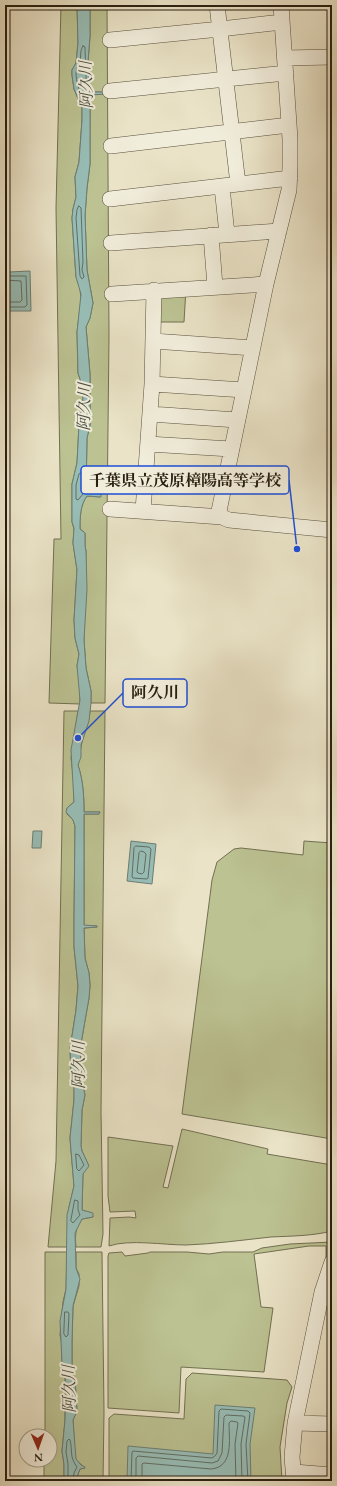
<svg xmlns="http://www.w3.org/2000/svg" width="337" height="1486" font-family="'EB Garamond','Noto Serif JP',serif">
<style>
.green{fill:#bcc292;stroke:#727052}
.water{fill:#98beb7;stroke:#6c7e75}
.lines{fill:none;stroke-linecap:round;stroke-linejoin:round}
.shore{stroke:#606e64;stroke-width:1}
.minor-casing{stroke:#59503e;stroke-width:16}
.minor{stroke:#f1eddb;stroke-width:15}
.labels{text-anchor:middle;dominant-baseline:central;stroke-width:4;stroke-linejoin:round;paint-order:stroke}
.water-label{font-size:16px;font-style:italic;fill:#4a4f43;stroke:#f1eddb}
.leader{fill:none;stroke:#1d4ed8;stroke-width:1.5}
.callout-dot{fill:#1d4ed8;stroke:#f1eddb;stroke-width:1.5}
.callout{fill:#f1eddb;stroke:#1d4ed8;stroke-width:1.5}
.callout-label{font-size:16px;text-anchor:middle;font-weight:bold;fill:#291f11}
</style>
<rect width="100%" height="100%" fill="#eae3c7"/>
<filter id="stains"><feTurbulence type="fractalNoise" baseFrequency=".005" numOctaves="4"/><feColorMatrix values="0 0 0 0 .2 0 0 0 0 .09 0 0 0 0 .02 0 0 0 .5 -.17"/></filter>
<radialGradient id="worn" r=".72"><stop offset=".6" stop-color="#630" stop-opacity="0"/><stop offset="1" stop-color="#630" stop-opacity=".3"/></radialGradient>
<path class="green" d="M61,5h16l1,38 -2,20 -4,7v5l2,14 8,19v12l-3,42 -4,15 1,20 -3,12 -1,9 4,59 4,12 1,11 -4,32 1,41 4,12 1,16 -4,24 -2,38 -5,21v38l2,7 -1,14 4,27 -3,50 1,18 4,16 -2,12 3,13v25l-31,-1 5,-164h7l-5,-331z
M90,5h17l2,331 -4,367h-14v-12l-5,-23 -2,-28 2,-89 -1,-5v-13l-5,-4c0,-11 0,-24 7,-33l13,1 1,-3 -15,-2 1,-54 3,-13v-51l-4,-47 4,-9 3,-15 -6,-33 -2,-54 2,-28 3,-24v-70h16v-2h-16l-2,-30 2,-26z
M186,288l-2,34h-29l2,-33z
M64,711h14l-7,47 3,24v20l-7,6v6l6,6 2,6 -1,94v27l4,39 -2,24 -6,39 1,23 3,13v15l-4,38 4,48 -5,21 -2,40h-19l8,-86z
M90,711h15l-4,401 2,122 -2,13h-25c-1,-11 -1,-18 6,-28l11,-2 -1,-4 -10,-3 1,-37 5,-9 -6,-13 -1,-5 1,-36 3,-15 -3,-13 -2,-33 9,-51 1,-13 -1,-12 -4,-15 -1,-30 13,-1v-1h-13v-112h15l1,-2h-16c0,-16 -1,-32 -6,-47 2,-8 2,-15 4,-23 3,-11 7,-20 8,-31z
M304,841l28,2v296l-150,-25 30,-234 5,-18 17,-13 7,-1 62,7z
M182,1129l86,20 -1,5 65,11v66c-20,5 -40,5 -61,6 -28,3 -57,7 -85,8 -22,0 -57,-6 -77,1l1,-28 19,-1 7,1 -1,-7 -25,1 -2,-16v-59l65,9 -10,41 5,1z
M332,1242v9l-6,8v-13h-17l-55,8 7,53 12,1 -9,64 -83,-5 -2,46 -71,-5v-152l1,-3 13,-1 3,4 23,-3 2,-1h37l22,2 14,-2h30l9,-4 28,-4z
M45,1252h22l-1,37 -3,13 -3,33 2,10v17l3,9v49l-3,31 2,13v17h-20v-21h6v-24h-5z
M76,1252h26l2,160 -1,69h-26l1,-7 2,-5 5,-1 -10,-9 -2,-39 4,-9 -2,-31 -3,-9v-30l1,-35 6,-20v-12l-3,-6z
M192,1373l95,7 5,7 -5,16 -7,44 2,34h-173v-63l5,-4 70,5 2,-40z"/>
<path class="water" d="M77,5h13v31l-2,26 2,30h17v2l-17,1v69l-3,24 -2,28 2,54 6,33 -3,15 -4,9 4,47v51l-3,13 -1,54 15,2v3l-14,-1c-7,9 -7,22 -7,33l5,4v13l1,5 1,38 -3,51 2,28 5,23v12l-2,18 -8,24v12l-3,8c5,15 6,31 6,47h16l-1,2h-15v111l13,1v1l-13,1 1,30 4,15 1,12 -1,13 -9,51 2,33 3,13 -3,15 -1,36 1,5 7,15 -6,8 -1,36 11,3v4l-11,2 -7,14 1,35 4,11 -7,27 -1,35v30l3,9 2,31 -4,9 3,39 5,6 4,2v1l-5,1 -2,5 -1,7h-13v-17l-2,-13 3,-31 1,-28 -1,-21 -3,-9 -2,-41 6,-32 1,-74 7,-29 -4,-48 4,-38v-15l-3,-13 -1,-23 6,-39 2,-24 -4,-39v-27l1,-94 -2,-6 -7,-8 1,-4 7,-6 -3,-52 9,-50 -3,-34 2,-12 -4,-16 -1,-18 3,-50 -4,-27 1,-15 -2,-6v-38l5,-21 2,-38 4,-24 -1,-16 -4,-12 -1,-41 4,-38 -5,-17 -4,-59 1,-9 3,-12 -1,-20 4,-15 3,-42v-12l-8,-19 -2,-14v-5l4,-7 2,-20z
M5,269l4,3 21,-1 1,40h-26z
M33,831h9l-1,17h-9z
M131,841l25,3 -4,40 -25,-3z
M215,1405l40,3 -5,36 1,37h-124l1,-35 85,8z"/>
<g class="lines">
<path class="shore" d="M83,46l2,1c0,10 3,46 -1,50 -5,-4 -8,-16 -8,-24 0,-4 3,-8 4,-12 1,-5 0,-11 3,-15z
M79,206l2,2 2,54 -1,8 2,7 -2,2 -2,-3 -4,-58 1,-8z
M5,274l4,2h17l1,29 -2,2h-20
M5,280l16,1 1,19 -2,2h-15
M81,473l1,1 1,20 -5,6 -2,-1v-14l3,-11z
M136,846l13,1 2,2 -3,29 -1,1 -14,-1 -1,-1 2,-29z
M141,851l3,1 2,2 -2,18 -2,2 -4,-1 -1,-1 2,-19z
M76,1154l3,1 5,10 -5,6 -2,-2z
M75,1200l3,1v9l2,5 -7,8 -2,-2z
M65,1312h3l1,2 -1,21 -2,2 -2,-3z
M68,1481v-17l-2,-12 1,-11 2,-2 1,1c3,12 -1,16 7,27l-3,6 -1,8
M131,1481l1,-29 1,-1 79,7 3,-2 2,-3 2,-42 2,-2 27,2 2,2 -4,31 2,37
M136,1481v-23l2,-2 74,7 6,-2 4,-8 2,-36 2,-2 17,1 2,1 -4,27 1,37
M142,1481v-17l2,-1 67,6c23,-2 18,-30 18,-46l2,-2 6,1 1,1 -3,21 1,37"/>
<g class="minor-casing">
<path id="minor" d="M217,5l21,179
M281,5l9,134v28l-1,23 -23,94 -47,227 3,6 7,3 103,10
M110,40l110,-11 62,-7
M285,58l47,-1
M110,91l176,-18
M111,146l178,-21
M222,187l5,47
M110,199l180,-21
M211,235l4,51
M111,243l168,-12
M112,294l154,-10
M153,341l100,7
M152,384l92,6
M150,414l87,6
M148,444l83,5
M146,476l78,5
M110,509l112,8
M143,511l9,-127 2,-94
M295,1423l37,1
M294,1472l38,3
M294,1481l-2,-24 3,-34 27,-131 10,-30"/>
</g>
<use href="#minor" class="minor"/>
</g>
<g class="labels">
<g class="water-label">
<text transform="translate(86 85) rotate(-92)">阿久川</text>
<text transform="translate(84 407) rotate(-89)">阿久川</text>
<text transform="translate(78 1065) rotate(-90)">阿久川</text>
<text transform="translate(69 1389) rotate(-91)">阿久川</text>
</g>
</g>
<path class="leader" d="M297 549L289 480M78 738L123 693"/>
<g class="callout-dot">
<circle cx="297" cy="549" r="4"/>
<circle cx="78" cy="738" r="4"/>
</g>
<g class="callout">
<rect x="81" y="466" width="208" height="28" rx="4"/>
<rect x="123" y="679" width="64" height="28" rx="4"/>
</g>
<g class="callout-label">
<text x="185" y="486">千葉県立茂原樟陽高等学校</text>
<text x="155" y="698">阿久川</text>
</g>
<rect width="337" height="1486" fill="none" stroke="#eae3c7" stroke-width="20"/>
<rect x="6" y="6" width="325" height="1474" fill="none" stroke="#291f11" stroke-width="2"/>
<rect x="10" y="10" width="317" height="1466" fill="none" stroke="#291f11"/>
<g transform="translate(38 1448) rotate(178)"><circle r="19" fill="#f1eddb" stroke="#a19b8a"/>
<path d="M0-3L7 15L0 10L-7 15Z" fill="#8f2418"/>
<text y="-6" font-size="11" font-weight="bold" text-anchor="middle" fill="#291f11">N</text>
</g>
<rect width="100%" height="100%" filter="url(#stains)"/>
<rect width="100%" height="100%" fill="url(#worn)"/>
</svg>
